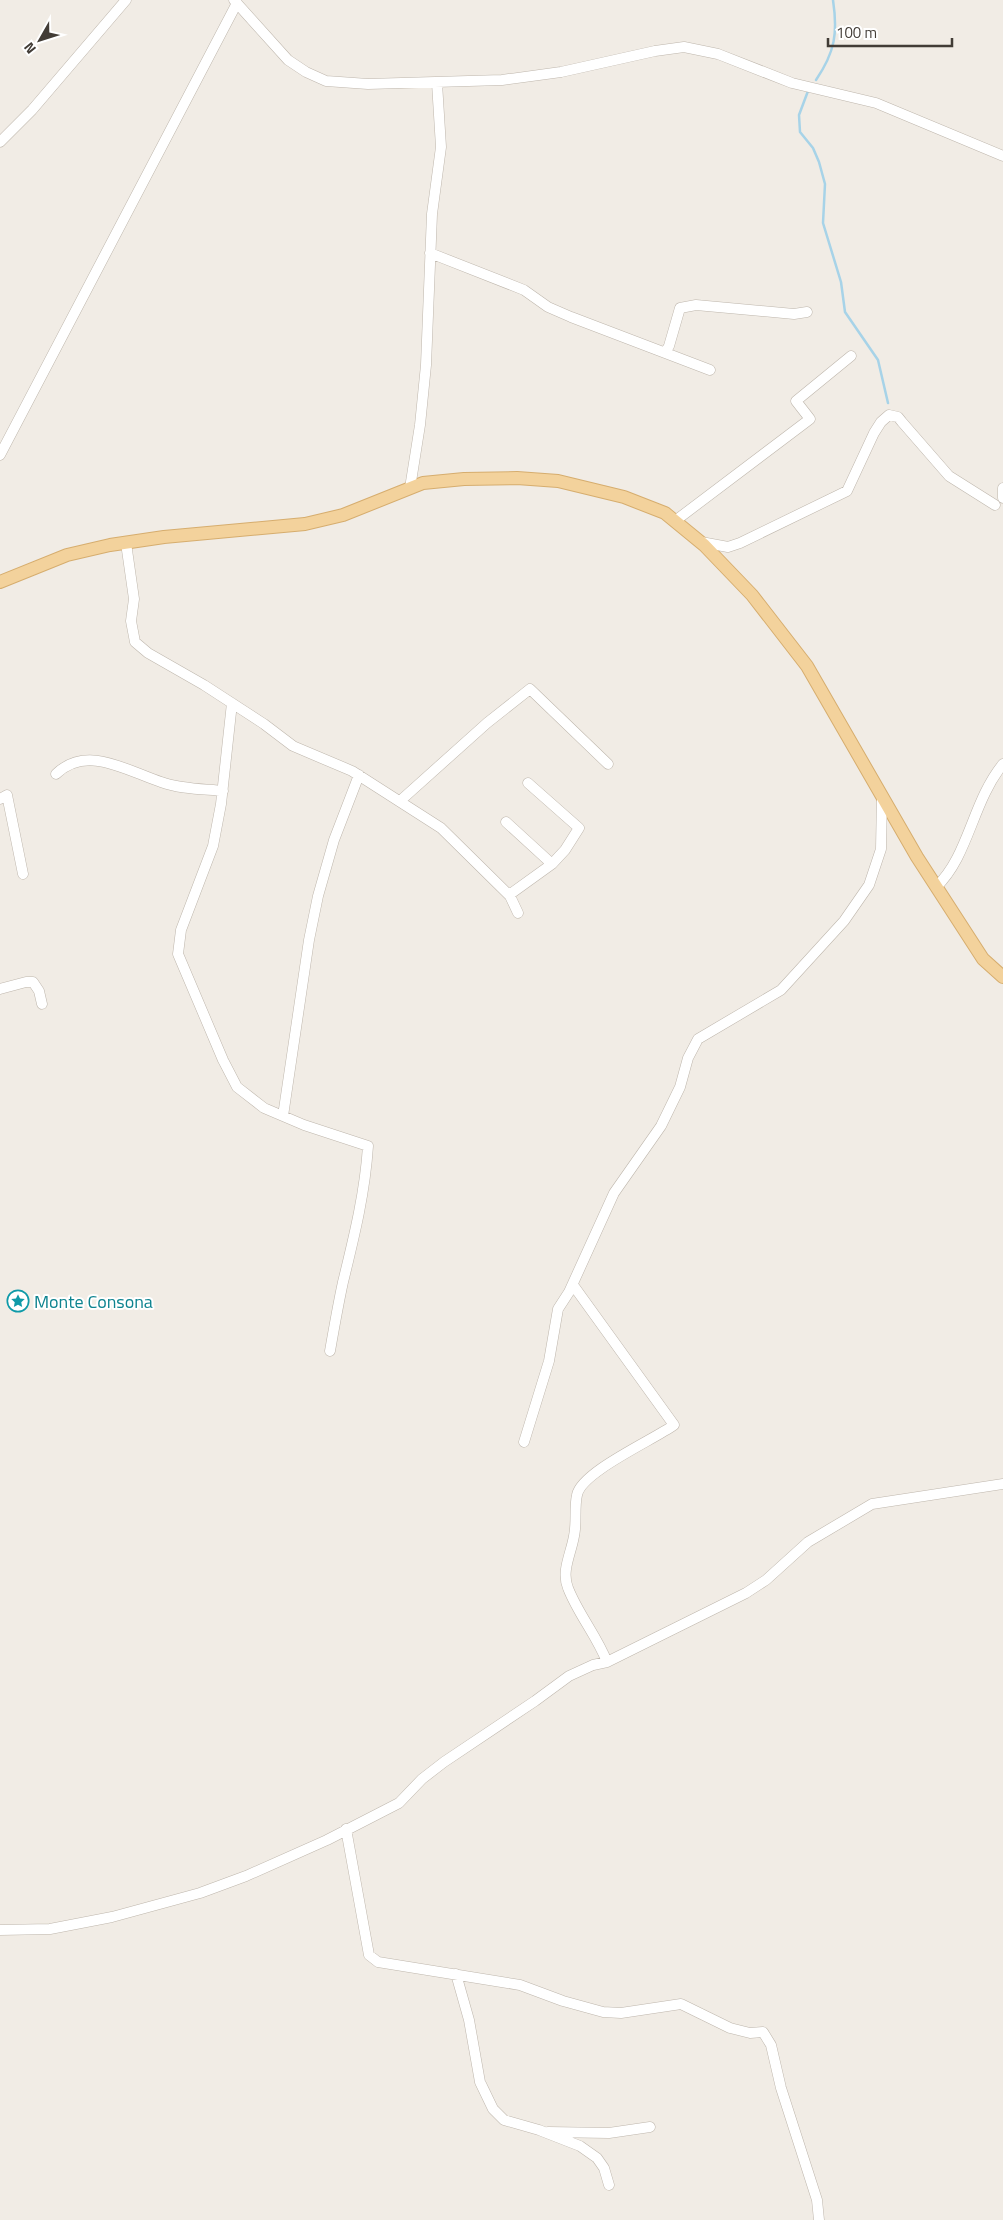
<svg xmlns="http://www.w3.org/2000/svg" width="1003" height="2220" font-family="'Titillium Web',sans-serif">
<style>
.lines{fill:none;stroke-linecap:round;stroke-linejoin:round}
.stream{stroke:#a7d3e8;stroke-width:2.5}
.minor-casing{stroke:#beb6ac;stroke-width:11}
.major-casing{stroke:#d6ad6e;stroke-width:14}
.minor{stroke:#fff;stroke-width:10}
.major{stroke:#f3d29c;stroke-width:12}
.labels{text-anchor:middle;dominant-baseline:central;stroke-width:4;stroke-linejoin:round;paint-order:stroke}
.culture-label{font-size:18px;fill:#0d838f;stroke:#fff;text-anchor:start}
</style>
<rect width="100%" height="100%" fill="#f1ece5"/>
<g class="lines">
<path class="stream" d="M816,80c19,-28 22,-47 17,-80
M808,91l-9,24 1,17 13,16 6,14 6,22 -2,39 18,59 4,30 33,48 10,43"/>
<g class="minor-casing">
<path id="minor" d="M234,0l54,60 18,12 20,9 42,3 134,-4 59,-8 94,-21 29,-4 34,7 74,29 84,20 127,53
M0,142l32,-32 94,-110
M430,253l94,37 24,17 23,10 139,53
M665,353l4,-7 11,-38 16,-3 98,9 13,-2
M0,455l237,-452
M410,488l10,-63 6,-60 6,-151 9,-67 -4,-64
M1003,488v10
M675,521l135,-102 -14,-18 55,-45
M701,542l27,5 12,-4 107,-52 27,-58 7,-11 8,-7 9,2 4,5 47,54 46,29
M126,543l8,56 -3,22 4,21 13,11 56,32 60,39 29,22 59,25 89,57 69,68 8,17
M232,703l-11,101 -8,42 -32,84 -3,24 45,106 14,27 27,21 40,17 64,21c-3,47 -14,91 -25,136 -5,23 -9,46 -13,69
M56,774c31,-30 71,-3 105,8 19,7 42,7 62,9
M0,799l7,-4 16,79
M400,801l87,-78 43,-34 78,75
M506,822l46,42
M936,887c33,-31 36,-85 67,-123
M509,895l43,-31 13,-14 14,-22 -51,-45
M0,989l26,-7h7l6,9 3,13
M283,1116l26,-176 9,-44 16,-56 25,-65
M573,1285l101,140c-21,15 -93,47 -97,70 -3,13 0,28 -3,41 -3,18 -13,35 -6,52 10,26 29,48 39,74
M524,1442l25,-81 9,-52 11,-17 45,-99 47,-67 19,-39 8,-29 10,-19 83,-49 63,-69 25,-36 12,-36 1,-52
M346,1829l23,126 9,7 142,23 43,16 40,11 18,1 60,-9 49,24 20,5 13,-1 8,13 10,43 36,112 2,20
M0,1930l50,-1 62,-12 88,-24 46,-17 81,-36 72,-37 23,-24 22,-17 91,-61 34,-25 24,-11 14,-3 139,-69 20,-13 42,-38 64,-38 131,-20
M456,1974l13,46 11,62 13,27 11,11 35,10 41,16 17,12 7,10 5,17
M548,2132l61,1 41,-6"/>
</g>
<g class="major-casing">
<path id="major" d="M0,582l67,-27 43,-10 54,-8 141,-13 38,-9 80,-32 41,-4 53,-1 41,3 66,16 41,16 39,32 48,50 55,71 110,191 66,102 20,18"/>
</g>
<use href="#minor" class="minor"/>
<use href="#major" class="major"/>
</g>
<defs>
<g id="sight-ring" transform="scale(1.125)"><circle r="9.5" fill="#fff" stroke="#0f9aa8" stroke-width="1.5"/><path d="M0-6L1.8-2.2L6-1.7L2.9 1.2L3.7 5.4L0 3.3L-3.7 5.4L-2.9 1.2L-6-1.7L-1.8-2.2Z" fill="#0f9aa8"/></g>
</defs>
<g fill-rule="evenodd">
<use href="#sight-ring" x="18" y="1301"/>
</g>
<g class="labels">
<g class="culture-label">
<text x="34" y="1301">Monte Consona</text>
</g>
</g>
<g transform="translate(40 40) rotate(231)" stroke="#ffffff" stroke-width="4" paint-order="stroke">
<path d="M0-4L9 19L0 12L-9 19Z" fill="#423c36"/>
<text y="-8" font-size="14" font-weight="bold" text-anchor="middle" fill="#423c36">N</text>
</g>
<path d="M828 38v8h124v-8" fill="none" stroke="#423c36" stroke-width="2.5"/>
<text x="836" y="38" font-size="15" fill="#423c36" stroke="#ffffff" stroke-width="4" paint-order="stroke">100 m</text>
</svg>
